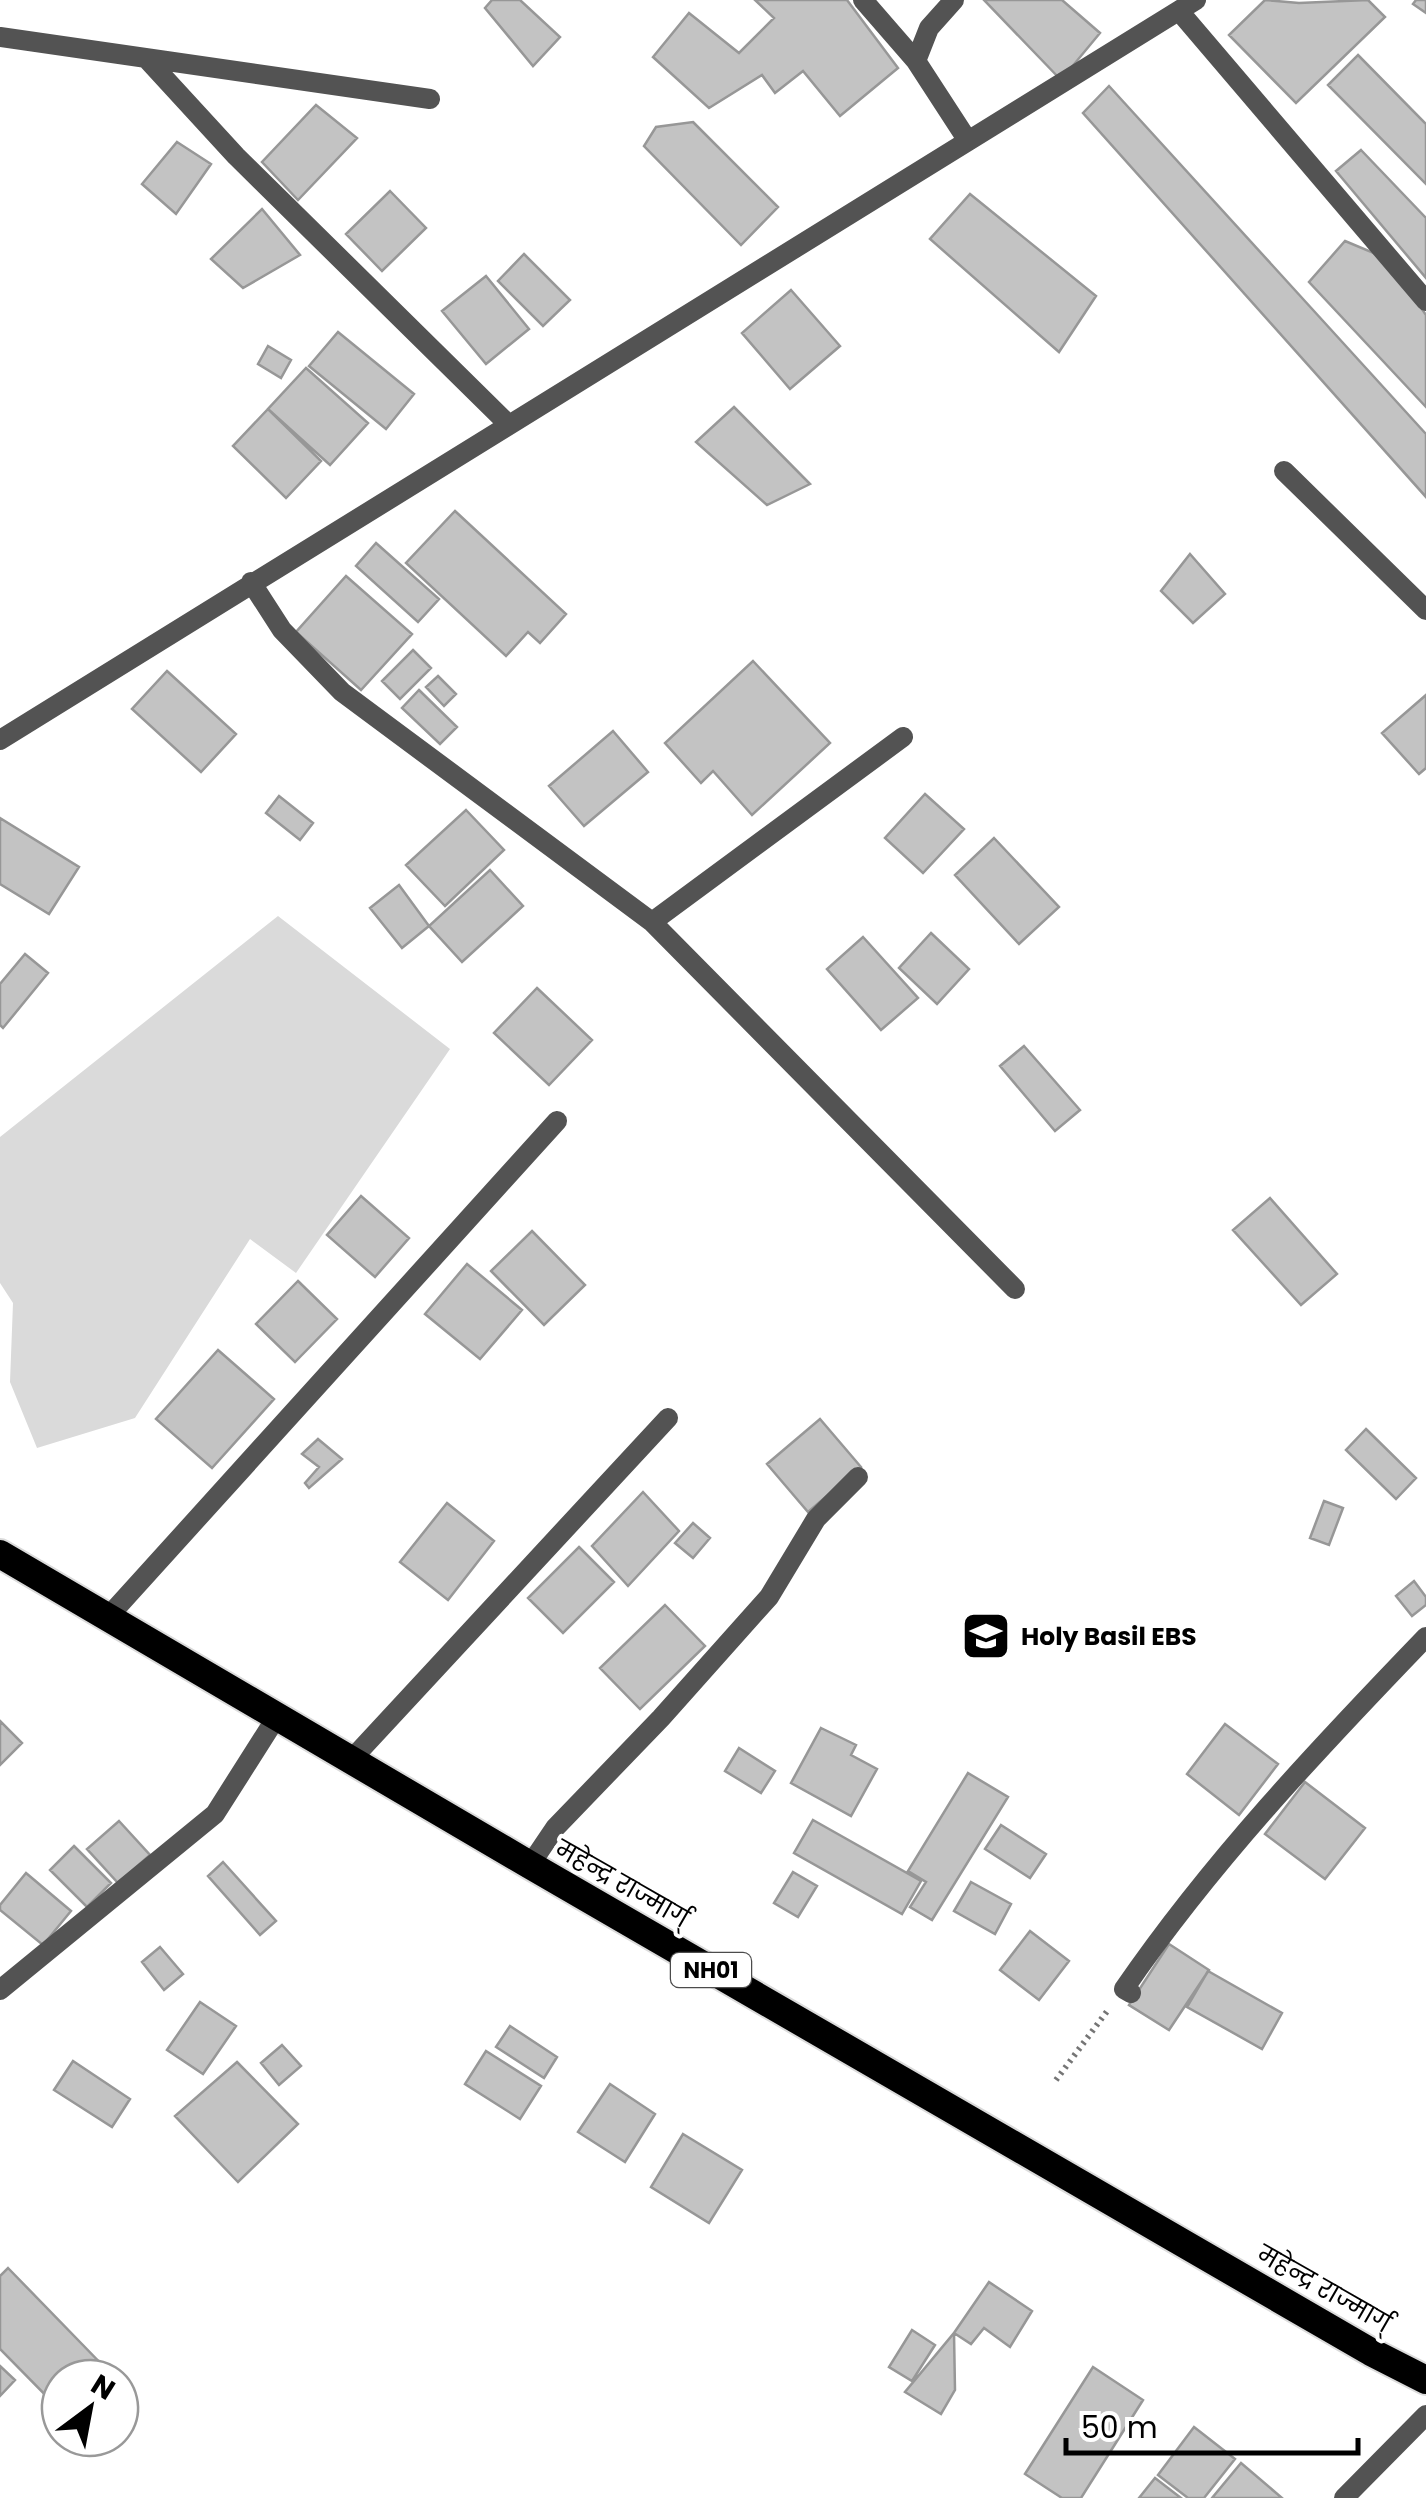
<svg xmlns="http://www.w3.org/2000/svg" width="1426" height="2498" font-family="Poppins,'Noto Sans Devanagari',sans-serif">
<style>
.green{fill:#dadada}
.building{fill:#c3c3c3;stroke:#979797;stroke-width:2.5}
.lines{fill:none;stroke-linecap:round;stroke-linejoin:round}
.trunk-casing{stroke:#dbdbdb;stroke-width:32}
.path{stroke:#757575;stroke-width:6;stroke-dasharray:2.5 5;stroke-linecap:butt}
.minor{stroke:#535353;stroke-width:20}
.trunk{stroke:#000;stroke-width:28}
.labels{text-anchor:middle;dominant-baseline:central;stroke-width:8;stroke-linejoin:round;paint-order:stroke}
.shield{fill:#fff;stroke:#4c4c4c;stroke-width:2.5}
.shield-label{font-size:22px;font-weight:bold;fill:#000}
.poi-label{font-size:25px;font-weight:bold;fill:#000;stroke:#fff;text-anchor:start}
.street-label{font-size:25px;fill:#000;stroke:#fff}
</style>
<rect width="100%" height="100%" fill="#fff"/>
<path class="green" d="M278,916l172,133 -154,224 -46,-34 -115,179 -98,30 -27,-66 3,-79 -13,-20v-146z"/>
<path class="building" d="M492,0h28l40,37 -27,29 -48,-58z
M755,0h92l51,68 -58,48 -37,-45 -28,22 -13,-18 -53,33 -56,-51 36,-44 50,40 35,-35z
M984,0h78l38,33 -39,47z
M1265,0l34,3 69,-3 17,17 -89,86 -67,-68z
M1416,0h10v13l-13,-9z
M1358,55l68,69v60l-98,-99z
M1109,86l317,348v63l-343,-384z
M316,105l41,33 -59,62 -36,-38z
M693,122l85,85 -37,38 -97,-99 12,-19z
M177,142l34,22 -35,50 -34,-30z
M1361,150l65,68v60l-90,-107z
M390,191l36,37 -44,43 -36,-37z
M970,194l126,102 -37,56 -129,-113z
M262,209l38,46 -57,33 -32,-29z
M1345,241l43,18 38,56v92l-117,-125z
M524,254l46,46 -27,26 -45,-45z
M486,276l43,53 -43,35 -44,-53z
M791,290l49,56 -50,43 -48,-56z
M338,332l76,62 -28,35 -77,-63z
M268,346l23,14 -10,18 -23,-14z
M306,368l62,55 -38,42 -62,-56z
M734,407l76,77 -43,21 -71,-63z
M268,409l53,52 -35,37 -53,-52z
M455,511l111,103 -26,29 -12,-11 -22,24 -100,-93z
M376,543l63,56 -21,23 -62,-56z
M1190,554l35,40 -32,29 -32,-32z
M346,576l66,58 -51,56 -65,-58z
M413,650l18,18 -31,31 -18,-18z
M753,661l77,82 -78,72 -39,-44 -12,12 -36,-40z
M167,671l69,63 -35,38 -69,-63z
M438,676l18,18 -12,12 -18,-19z
M419,690l38,37 -17,17 -38,-36z
M1426,695v73l-7,6 -37,-41z
M613,731l35,41 -64,54 -35,-40z
M925,794l39,35 -41,44 -38,-35z
M279,796l34,27 -13,17 -34,-27z
M466,810l38,40 -59,56 -39,-41z
M0,818l79,49 -30,47 -49,-30z
M994,838l65,69 -40,37 -64,-69z
M490,870l33,36 -61,56 -33,-36z
M399,885l30,41 -27,22 -32,-40z
M931,933l38,36 -32,35 -38,-36z
M863,937l55,61 -37,32 -54,-61z
M25,954l23,19 -45,55 -3,-3v-41z
M537,988l55,52 -43,45 -55,-52z
M1024,1046l56,64 -25,21 -55,-65z
M361,1196l48,42 -34,39 -48,-42z
M1270,1198l67,76 -36,31 -68,-75z
M532,1231l53,54 -41,40 -53,-54z
M467,1264l55,46 -42,49 -55,-45z
M298,1281l39,38 -42,43 -39,-38z
M218,1350l56,49 -62,69 -56,-49z
M820,1419l41,48 -53,45 -41,-48z
M1366,1429l50,49 -20,21 -50,-49z
M318,1439l24,20 -33,29 -4,-5 14,-16 -17,-13z
M643,1492l36,39 -51,55 -36,-40z
M1324,1501l19,7 -14,37 -19,-7z
M447,1503l47,38 -46,59 -48,-38z
M693,1523l17,15 -17,20 -18,-15z
M579,1547l35,35 -51,51 -35,-35z
M1414,1581l12,16v8l-14,11 -16,-20z
M665,1605l40,41 -65,63 -40,-41z
M0,1721l22,22 -22,22z
M1225,1724l53,40 -39,51 -52,-41z
M821,1728l35,17 -5,10 26,14 -26,47 -60,-33z
M739,1748l36,23 -14,22 -36,-22z
M968,1773l40,24 -76,123 -22,-13 16,-25 -18,-11z
M1305,1782l60,46 -40,51 -60,-45z
M813,1820l108,61 -19,33 -108,-61z
M119,1821l31,34 -32,28 -31,-34z
M1001,1825l45,29 -16,24 -45,-29z
M74,1846l37,37 -24,24 -37,-37z
M223,1862l53,59 -16,14 -52,-59z
M793,1872l24,14 -19,31 -24,-14z
M26,1873l45,38 -28,34 -43,-35v-5z
M971,1882l40,22 -16,30 -41,-23z
M1030,1931l39,30 -30,39 -39,-30z
M1169,1944l40,26 -40,60 -40,-25z
M160,1947l23,27 -19,16 -22,-28z
M1208,1971l74,42 -20,36 -75,-42z
M200,2002l36,24 -33,48 -36,-24z
M510,2026l47,31 -13,21 -48,-31z
M282,2045l19,21 -22,19 -18,-22z
M486,2051l55,35 -21,33 -55,-35z
M73,2061l57,38 -18,28 -58,-37z
M237,2062l61,62 -60,58 -63,-66z
M610,2084l45,30 -30,48 -47,-30z
M683,2134l59,36 -33,53 -58,-36z
M8,2268l105,108 -53,2v32l-60,-61v-73z
M989,2282l43,29 -22,36 -26,-19 -13,16 -17,-11z
M912,2330l23,15 -23,36 -23,-14z
M954,2333l1,57 -14,24 -36,-22z
M0,2366l15,14 -15,16z
M1093,2367l50,33 -62,98h-19l-37,-24z
M1194,2427l41,32 -31,39h-16l-30,-23z
M1241,2463l41,35h-70z
M1155,2478l26,20h-42z"/>
<g class="lines">
<g class="trunk-casing">
<path id="trunk" d="M0,1554l530,311 841,487 55,28"/>
</g>
<path class="path" d="M1056,2080l52,-70"/>
<path class="minor" d="M863,0l53,61
M954,0l-25,28 -13,33 52,80
M1179,11l247,290
M0,37l430,62
M146,58l90,98 272,268
M1284,471l142,139
M251,582l31,48 60,62 310,230 251,-185
M0,740l1196,-740
M652,922l363,367
M108,1617l449,-496
M351,1760l317,-342
M530,1865l25,-37 106,-110 108,-121 47,-78 42,-42
M0,1990l215,-176 61,-96
M1131,1993l-7,-4c88,-128 195,-241 302,-352
M1344,2498l82,-83"/>
<use href="#trunk" class="trunk"/>
</g>
<defs>
<g id="school-square" transform="scale(2.5)"><rect x="-9" y="-9" width="18" height="18" rx="4" fill="#000" stroke="#fff"/><path d="M0-5L7-2L0 1L-7-2ZM-4 1L0 2.5L4 1V4Q0 6-4 4Z" fill="#fff"/></g>
</defs>
<g fill-rule="evenodd">
<use href="#school-square" x="986" y="1636"/>
</g>
<g class="labels">
<rect class="shield" x="671" y="1953" width="80" height="34" rx="8"/>
<g class="shield-label">
<text x="711" y="1970">NH01</text>
</g>
<g class="poi-label">
<text x="1021" y="1636">Holy Basil EBS</text>
</g>
<g class="street-label">
<text transform="translate(622 1884) rotate(30)">महेन्द्र राज्मार्ग्</text>
<text transform="translate(1324 2289) rotate(30)">महेन्द्र राज्मार्ग्</text>
</g>
</g>
<g transform="translate(90 2408) rotate(32)"><circle r="48" fill="#ffffff" stroke="#999999" stroke-width="2.5"/>
<path d="M0-8L18 38L0 25L-18 38Z" fill="#000000"/>
<text y="-15" font-size="28" font-weight="bold" text-anchor="middle" fill="#000000">N</text>
</g>
<path d="M1066 2438v15h292v-15" fill="none" stroke="#000000" stroke-width="5"/>
<text x="1081" y="2438" font-size="30" fill="#000000" stroke="#ffffff" stroke-width="8" paint-order="stroke">50 m</text>
</svg>
